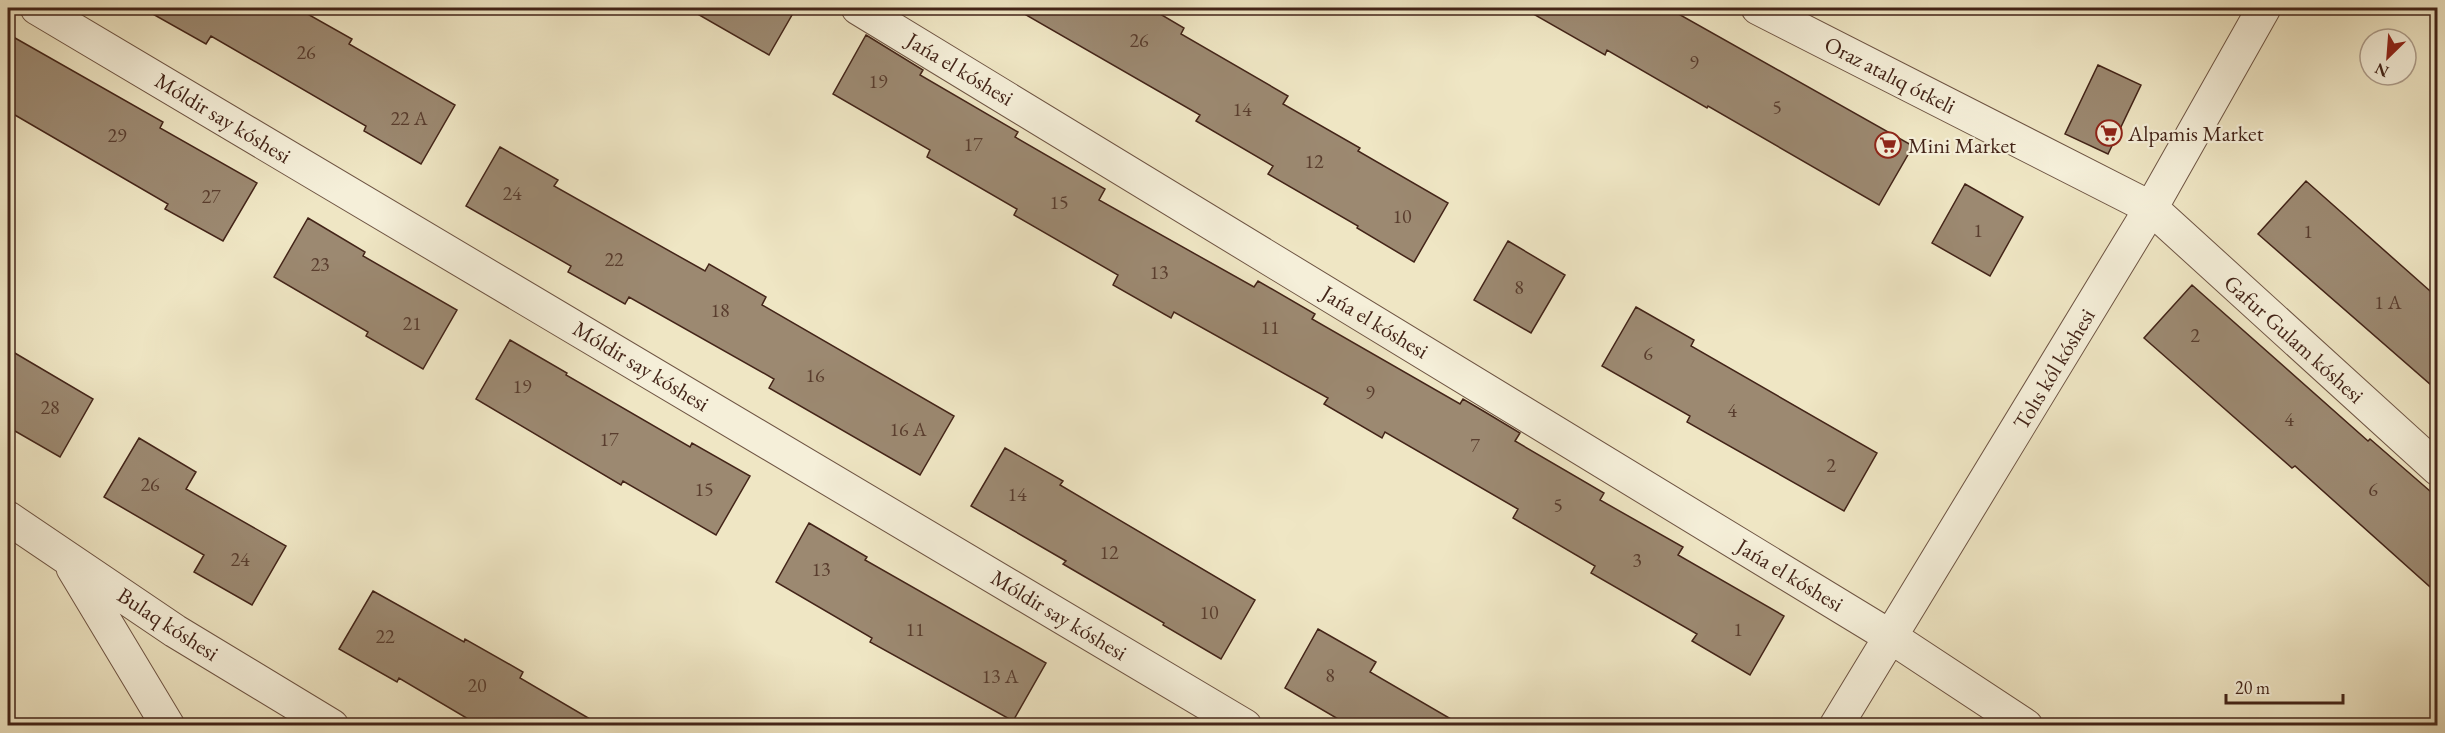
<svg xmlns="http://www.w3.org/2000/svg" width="2445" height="733" font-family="'EB Garamond',serif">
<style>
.building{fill:#9c8971;stroke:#432418;stroke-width:1.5}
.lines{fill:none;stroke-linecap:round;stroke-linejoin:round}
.minor-casing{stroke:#6e5443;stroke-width:35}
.minor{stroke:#f5efd9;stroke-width:33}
.labels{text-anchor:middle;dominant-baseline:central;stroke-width:4.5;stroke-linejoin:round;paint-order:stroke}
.number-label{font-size:20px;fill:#593d2e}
.street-label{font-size:22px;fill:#432418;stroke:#f5efd9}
.poi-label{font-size:22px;fill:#432418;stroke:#f5efd9;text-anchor:start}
</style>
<rect width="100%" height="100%" fill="#efe6c4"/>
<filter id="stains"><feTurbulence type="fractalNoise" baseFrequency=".00333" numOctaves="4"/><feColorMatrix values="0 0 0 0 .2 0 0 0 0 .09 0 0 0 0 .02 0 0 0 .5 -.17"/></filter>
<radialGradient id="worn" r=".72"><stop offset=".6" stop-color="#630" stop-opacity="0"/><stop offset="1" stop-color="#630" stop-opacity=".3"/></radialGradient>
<path class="building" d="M142,8h155l55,31 -3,5 106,61 -34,59 -57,-33 2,-5 -155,-90 -5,8z
M687,8h109l-27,47z
M1014,8h136l34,20 -3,6 107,62 -5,8 77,44 -2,3 90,52 -34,59 -57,-34 1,-2 -90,-52 5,-8 -77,-45 4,-6z
M1523,8h145l245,138 -34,59 -171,-99 -1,2 -100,-58 -2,5z
M8,34l155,88 -3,6 97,55 -34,58 -58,-32 3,-5 -160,-93z
M866,35l57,35 -3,5 98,57 -3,5 90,52 -6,11 155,87 4,-6 57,33 -3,5 148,85 3,-5 22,13 35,21 -5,8 89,52 -4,7 83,47 -5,8 106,61 -34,59 -58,-34 5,-7 -106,-61 4,-7 -82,-48 5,-9 -133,-77 -3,6 -58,-34 4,-6 -154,-86 -3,6 -58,-33 5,-10 -104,-60 3,-6 -90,-52 3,-7 -97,-56z
M2098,65l43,20 -33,69 -43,-20z
M500,147l58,33 -4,6 151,85 4,-7 57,33 -4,8 192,111 -34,59 -151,-87 5,-9 -145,-82 -4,7 -57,-32 3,-6 -105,-60z
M2306,181l132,117v93l-180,-157z
M1965,184l58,33 -33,59 -58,-33z
M308,218l57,34 -2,4 94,54 -34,59 -57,-33 2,-4 -94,-55z
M1508,241l57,34 -34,58 -57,-33z
M2192,285l176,156 2,-2 68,59v96l-143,-128 -3,2 -148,-130z
M1636,307l58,33 -3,6 186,107 -33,58 -157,-89 3,-6 -88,-50z
M510,340l57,33 -1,2 124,72 2,-4 58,33 -34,59 -93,-54 -2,4 -145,-86z
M8,349l85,50 -33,58 -52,-30z
M139,438l57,34 -10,17 100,57 -34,59 -58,-33 10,-17 -100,-58z
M1005,448l58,33 -3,4 195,115 -34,59 -58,-34 1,-2 -101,-59 3,-3 -95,-55z
M809,523l58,34 -2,3 181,103 -33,58 -143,-79 2,-4 -96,-56z
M373,591l91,51 1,-3 58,33 -3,6 82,48h-122l-81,-48 -2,4 -58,-33z
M1318,629l58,33 -6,10 93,54h-113l-65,-38z"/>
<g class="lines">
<g class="minor-casing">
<path id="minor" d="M37,8l1208,718
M858,8l1033,629 135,89
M1758,8l393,200 287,261
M8,518l167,113 157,95
M73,568l95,158
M1836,726l315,-518 113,-200"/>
</g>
<use href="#minor" class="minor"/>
</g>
<defs>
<g id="supermarket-ring" transform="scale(1.35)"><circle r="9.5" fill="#f5efd9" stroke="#8f2418" stroke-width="1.5"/><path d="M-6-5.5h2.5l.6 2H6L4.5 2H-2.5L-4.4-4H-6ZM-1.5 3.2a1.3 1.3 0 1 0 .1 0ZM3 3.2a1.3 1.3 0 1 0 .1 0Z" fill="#8f2418"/></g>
</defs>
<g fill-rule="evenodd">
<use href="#supermarket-ring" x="2109" y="133"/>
<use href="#supermarket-ring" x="1888" y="145"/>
</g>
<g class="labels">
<g class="number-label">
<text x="1139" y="40">26</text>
<text x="306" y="52">26</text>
<text x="1694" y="62">9</text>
<text x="878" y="81">19</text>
<text x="1777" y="107">5</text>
<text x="1242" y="109">14</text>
<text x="409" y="118">22 А</text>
<text x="117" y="135">29</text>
<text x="973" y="144">17</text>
<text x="1314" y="161">12</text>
<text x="512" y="193">24</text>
<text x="211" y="196">27</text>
<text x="1059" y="202">15</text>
<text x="1402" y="216">10</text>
<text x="1978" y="230">1</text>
<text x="2308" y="231">1</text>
<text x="614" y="259">22</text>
<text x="320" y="264">23</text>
<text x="1159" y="272">13</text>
<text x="1519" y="287">8</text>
<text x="2388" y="302">1 А</text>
<text x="720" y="310">18</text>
<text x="412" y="323">21</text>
<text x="1270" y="327">11</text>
<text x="2195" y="335">2</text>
<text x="1648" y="353">6</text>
<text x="815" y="375">16</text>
<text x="522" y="386">19</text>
<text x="1370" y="392">9</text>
<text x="50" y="407">28</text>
<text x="1732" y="410">4</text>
<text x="2289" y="419">4</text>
<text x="908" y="429">16 А</text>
<text x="609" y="439">17</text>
<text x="1475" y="445">7</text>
<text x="1831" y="465">2</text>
<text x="150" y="484">26</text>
<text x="704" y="489">15</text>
<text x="2373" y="489">6</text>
<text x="1017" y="494">14</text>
<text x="1558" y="505">5</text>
<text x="1109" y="552">12</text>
<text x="240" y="559">24</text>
<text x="1637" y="560">3</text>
<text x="821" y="569">13</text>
<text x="1209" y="612">10</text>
<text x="915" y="629">11</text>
<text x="1738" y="629">1</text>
<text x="385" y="636">22</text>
<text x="1330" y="675">8</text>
<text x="1000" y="676">13 А</text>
<text x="477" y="685">20</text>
</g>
<g class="street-label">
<text transform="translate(960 69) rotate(31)">Jańa el kóshesi</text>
<text transform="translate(1890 75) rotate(27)">Oraz atalıq ótkeli</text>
<text transform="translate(223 118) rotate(31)">Móldir say kóshesi</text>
<text transform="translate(1375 322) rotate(31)">Jańa el kóshesi</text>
<text transform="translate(2294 339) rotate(42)">Gafur Gulam kóshesi</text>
<text transform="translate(641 366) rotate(31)">Móldir say kóshesi</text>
<text transform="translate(2054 369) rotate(-59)">Tolıs kól kóshesi</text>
<text transform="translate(1790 575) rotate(31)">Jańa el kóshesi</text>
<text transform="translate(1059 615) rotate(31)">Móldir say kóshesi</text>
<text transform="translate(168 624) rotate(33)">Bulaq kóshesi</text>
</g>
<g class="poi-label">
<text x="2128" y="133">Alpamis Market</text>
<text x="1908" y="145">Mini Market</text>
</g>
</g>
<rect width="2445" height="733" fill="none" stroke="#efe6c4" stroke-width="30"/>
<rect x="9" y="9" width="2427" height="715" fill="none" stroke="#432418" stroke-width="3"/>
<rect x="15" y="15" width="2415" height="703" fill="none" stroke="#432418" stroke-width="1.5"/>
<g transform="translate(2388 57) rotate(205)"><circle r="28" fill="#f5efd9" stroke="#ae9e8c" stroke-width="1.5"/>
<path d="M0-4.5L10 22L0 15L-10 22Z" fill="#8f2418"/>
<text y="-9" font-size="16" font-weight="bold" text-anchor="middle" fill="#432418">N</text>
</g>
<path d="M2226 694v9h117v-9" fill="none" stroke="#432418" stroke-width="3"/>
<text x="2235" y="694" font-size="18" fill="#432418" stroke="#f5efd9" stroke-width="4.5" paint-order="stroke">20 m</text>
<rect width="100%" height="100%" filter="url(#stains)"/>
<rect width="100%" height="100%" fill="url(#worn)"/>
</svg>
